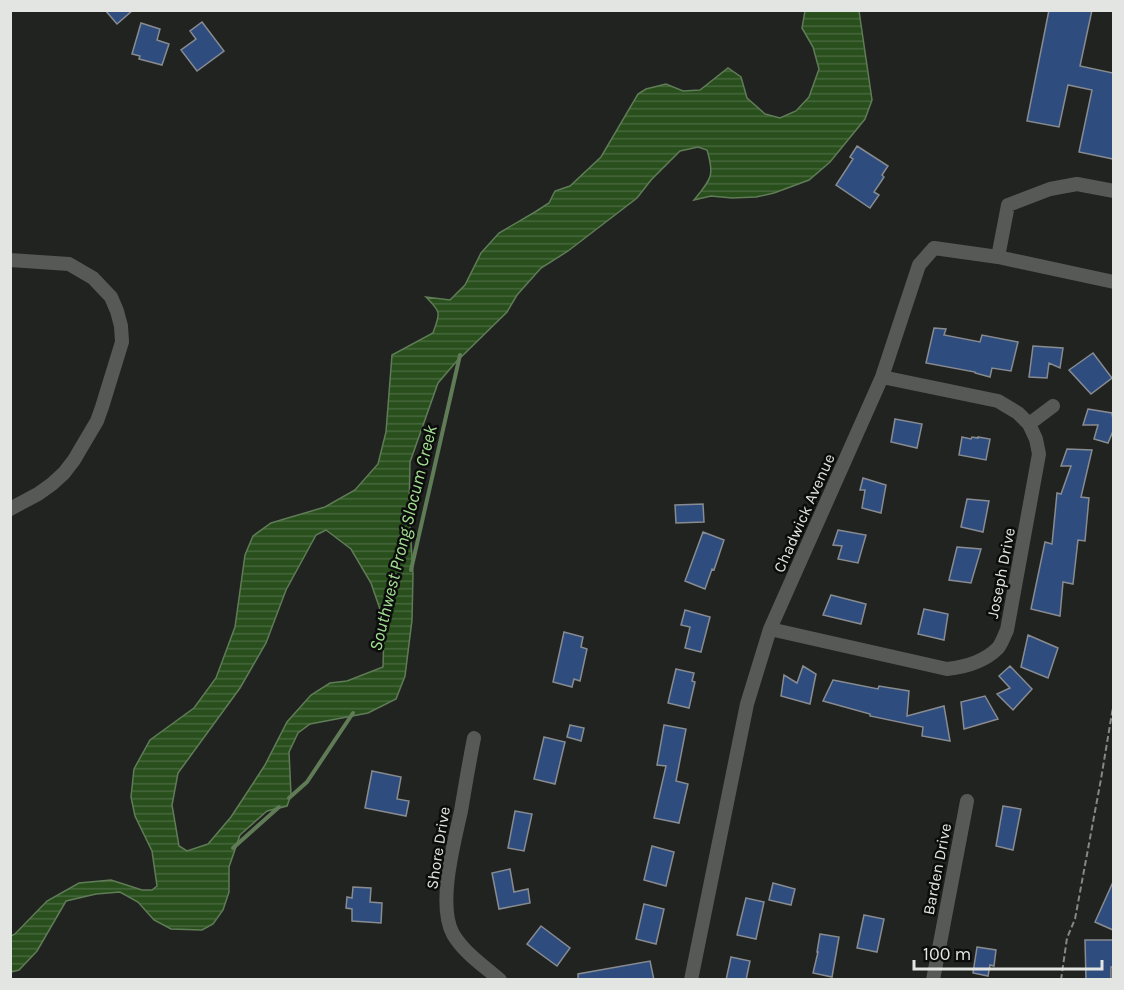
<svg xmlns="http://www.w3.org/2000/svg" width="1124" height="990" font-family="Karla,sans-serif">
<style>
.water{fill:url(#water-rules);stroke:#607c57;stroke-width:1.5;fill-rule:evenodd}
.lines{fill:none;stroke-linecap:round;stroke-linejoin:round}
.stream{stroke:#607c57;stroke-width:4}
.building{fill:#2e4d7e;stroke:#888b90;stroke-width:1.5}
.path{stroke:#858784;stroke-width:2;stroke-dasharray:6 3;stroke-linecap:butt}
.minor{stroke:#575957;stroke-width:14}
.labels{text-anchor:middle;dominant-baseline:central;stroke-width:5;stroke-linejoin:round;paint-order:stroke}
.street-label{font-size:16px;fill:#e3e5e2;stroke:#0b0c0b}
.water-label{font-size:18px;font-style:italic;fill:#a4e093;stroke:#0b0c0b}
</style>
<defs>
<pattern id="water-rules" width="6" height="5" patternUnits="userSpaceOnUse" patternTransform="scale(1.5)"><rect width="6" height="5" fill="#284f1c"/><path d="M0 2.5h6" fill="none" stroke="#47683d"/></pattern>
</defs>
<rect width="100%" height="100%" fill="#212320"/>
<path class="water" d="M805,11h54l13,89 -7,19 -35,43 -21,18 -35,13 -18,4 -24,1 -21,-2 -17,4c17,-21 21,-24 13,-50l-9,-3 -18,4 -29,29 -14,18 -69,53 -27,17 -24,27 -10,17 -51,50 -18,21 -28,79 -1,48 4,64 -1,46 -7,56 -9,23 -28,14 -58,11 -12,9 -9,19 2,43 -4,11 -20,5 -27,24 -11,32v25l-6,18 -10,14 -11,6 -31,-1 -17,-9 -16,-18 -18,-10 -24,2 -30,7 -29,50 -18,19 -8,2v-36l4,-2 32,-33 32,-18 32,-3 31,10h10l5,-4 -5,-35 -17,-35 -4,-19 3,-28 16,-29 44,-32 22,-30 19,-51 10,-72 8,-19 18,-13 54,-16 30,-17 23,-26 8,-32 6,-77 41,-22c7,-20 9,-20 -7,-36l24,3 15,-15 16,-32 18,-20 36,-21 14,-9 6,-12 15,-5 31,-29 37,-63 8,-5 20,-5 17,7 17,-1 28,-22 13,9 6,21 18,16 15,4 16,-7 13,-14 10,-28 -6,-22 -11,-19zM326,530l25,19 20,34 11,32 2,17 -1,35 -36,14 -17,2 -19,12 -24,27 -22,43 -34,52 -23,27 -21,7 -8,-5 -7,-41 6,-32 62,-85 26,-45 20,-53 30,-55z"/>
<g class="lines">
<path class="stream" d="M411,570l49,-215
M289,798l18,-16 46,-69
M233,848l46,-41"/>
</g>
<path class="building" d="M105,10h28l-16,14z
M1049,10h43l-12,56 33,7v86l-34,-7 13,-62 -24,-5 -9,42 -32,-6z
M202,22l22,29 -27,20 -16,-21 15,-11 -6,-8z
M141,23l19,6 -3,11 12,4 -7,21 -23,-6 1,-3 -8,-2z
M857,146l31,20 -6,9 2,2 -10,15 5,3 -9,13 -34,-23 17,-26 -3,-2z
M934,328l12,1 -2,6 36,7 2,-7 36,7 -7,29 -19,-3 -2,9 -15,-4v-1l-49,-9z
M1033,346l30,2 -3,20 -11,-5 -2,15 -18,-1z
M1093,353l19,25 -21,16 -22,-24z
M1088,409l24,4 1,7v11l-5,12 -14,-4 4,-14h-15z
M895,419l27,5 -5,24 -26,-6z
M962,437l9,2 1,-2 6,1v-1l12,2 -4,21 -27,-5z
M1067,449l25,1 -11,47 8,1 -4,43 -7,-1 -5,44 -10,-2 -3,34 -29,-7 14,-67 7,2 5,-51 4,1 10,-28h-10z
M863,478l23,7 -5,28 -19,-5 3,-18h-5z
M967,499l22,2 -6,31 -22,-5z
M703,504l1,18 -28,1 -1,-18z
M838,530l28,5 -8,28 -20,-4 4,-13 -9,-1z
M703,532l21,8 -10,30 -2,-1 -7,20 -20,-8z
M957,547l24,2 -10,34 -22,-3z
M831,595l35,9 -5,20 -38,-9z
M924,609l24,5 -4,26 -26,-6z
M685,610l25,7 -9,35 -16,-4 5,-21 -9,-2z
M564,632l19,5 -2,10 6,2 -7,32 -6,-2 -2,8 -19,-5z
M1028,635l30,13 -10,30 -27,-11z
M803,666l13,8 -6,30 -29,-8 3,-21 13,8z
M1010,666l22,23 -19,21 -16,-16 13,-6 -11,-12z
M676,669l18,4 -2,8 3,1 -6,26 -21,-5z
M833,680l45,9 1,-3 30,5 -2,25 37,-10 6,35 -28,-5 1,-9 -53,-11v-2l-47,-13z
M985,696l13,23 -34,10 -3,-27z
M570,725l14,3 -3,13 -14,-4z
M664,725l22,4 -10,52 12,3 -9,39 -25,-5 12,-52 -9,-1z
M544,737l21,5 -10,42 -21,-5z
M372,771l29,6 -4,22 12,2 -3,15 -41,-8z
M1003,806l18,3 -8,41 -17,-4z
M515,811l17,3 -8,37 -16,-3z
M652,846l22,6 -8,34 -22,-6z
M510,869l4,23 14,-3 2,14 -31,6 -7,-36z
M1113,882v48l-18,-8z
M773,883l22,6 -4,16 -22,-5z
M353,887l18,1 -1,14 12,1 -1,20 -29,-2v-12l-6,-1 1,-11 5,1z
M746,898l18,4 -8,37 -19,-4z
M644,904l20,5 -8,35 -20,-5z
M864,915l20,4 -7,33 -20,-4z
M541,926l29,22 -13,18 -30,-22z
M820,934l19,3 -7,40 -19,-4 5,-21h-1z
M1085,940h28v27h-2v13h-25z
M977,947l19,3 -2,16 -4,-1 -2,11 -15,-3z
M731,957l19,4 -4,19h-20z
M650,961l4,19h-76v-6z"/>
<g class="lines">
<path class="path" d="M1061,980l6,-42 8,-19 26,-140 13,-78"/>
<path class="minor" d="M998,257l10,-52 42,-16 27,-5 37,7
M10,260l59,4 24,14 18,19 6,14 4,15 1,16 -20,65 -5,14 -23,39 -10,13 -12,11 -14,10 -28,15
M1029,424l24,-18
M770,629l177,40c19,-2 37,-7 51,-21 4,-5 6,-12 9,-18l32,-176 -3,-15 -7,-15 -11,-11 -20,-12 -116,-24
M474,738c-5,25 -9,49 -13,73 -7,32 -24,94 -8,123 11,19 31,32 47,46
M691,980l56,-276 23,-75 112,-252 37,-112 15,-17 64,9 116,25
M933,980l34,-179"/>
</g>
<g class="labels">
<g class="street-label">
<text transform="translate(804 513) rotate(-66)">Chadwick Avenue</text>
<text transform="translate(1001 573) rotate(-79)">Joseph Drive</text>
<text transform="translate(438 848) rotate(-81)">Shore Drive</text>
<text transform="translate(937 869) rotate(-79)">Barden Drive</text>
</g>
<g class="water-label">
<text transform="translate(403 538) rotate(-76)">Southwest Prong Slocum Creek</text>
</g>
</g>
<rect width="1124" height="990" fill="none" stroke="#e3e5e2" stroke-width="24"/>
<path d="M914 960v9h188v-9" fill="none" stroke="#e3e5e2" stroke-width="3"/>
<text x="923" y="960" font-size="18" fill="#e3e5e2" stroke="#0b0c0b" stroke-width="4.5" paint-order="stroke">100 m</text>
</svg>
